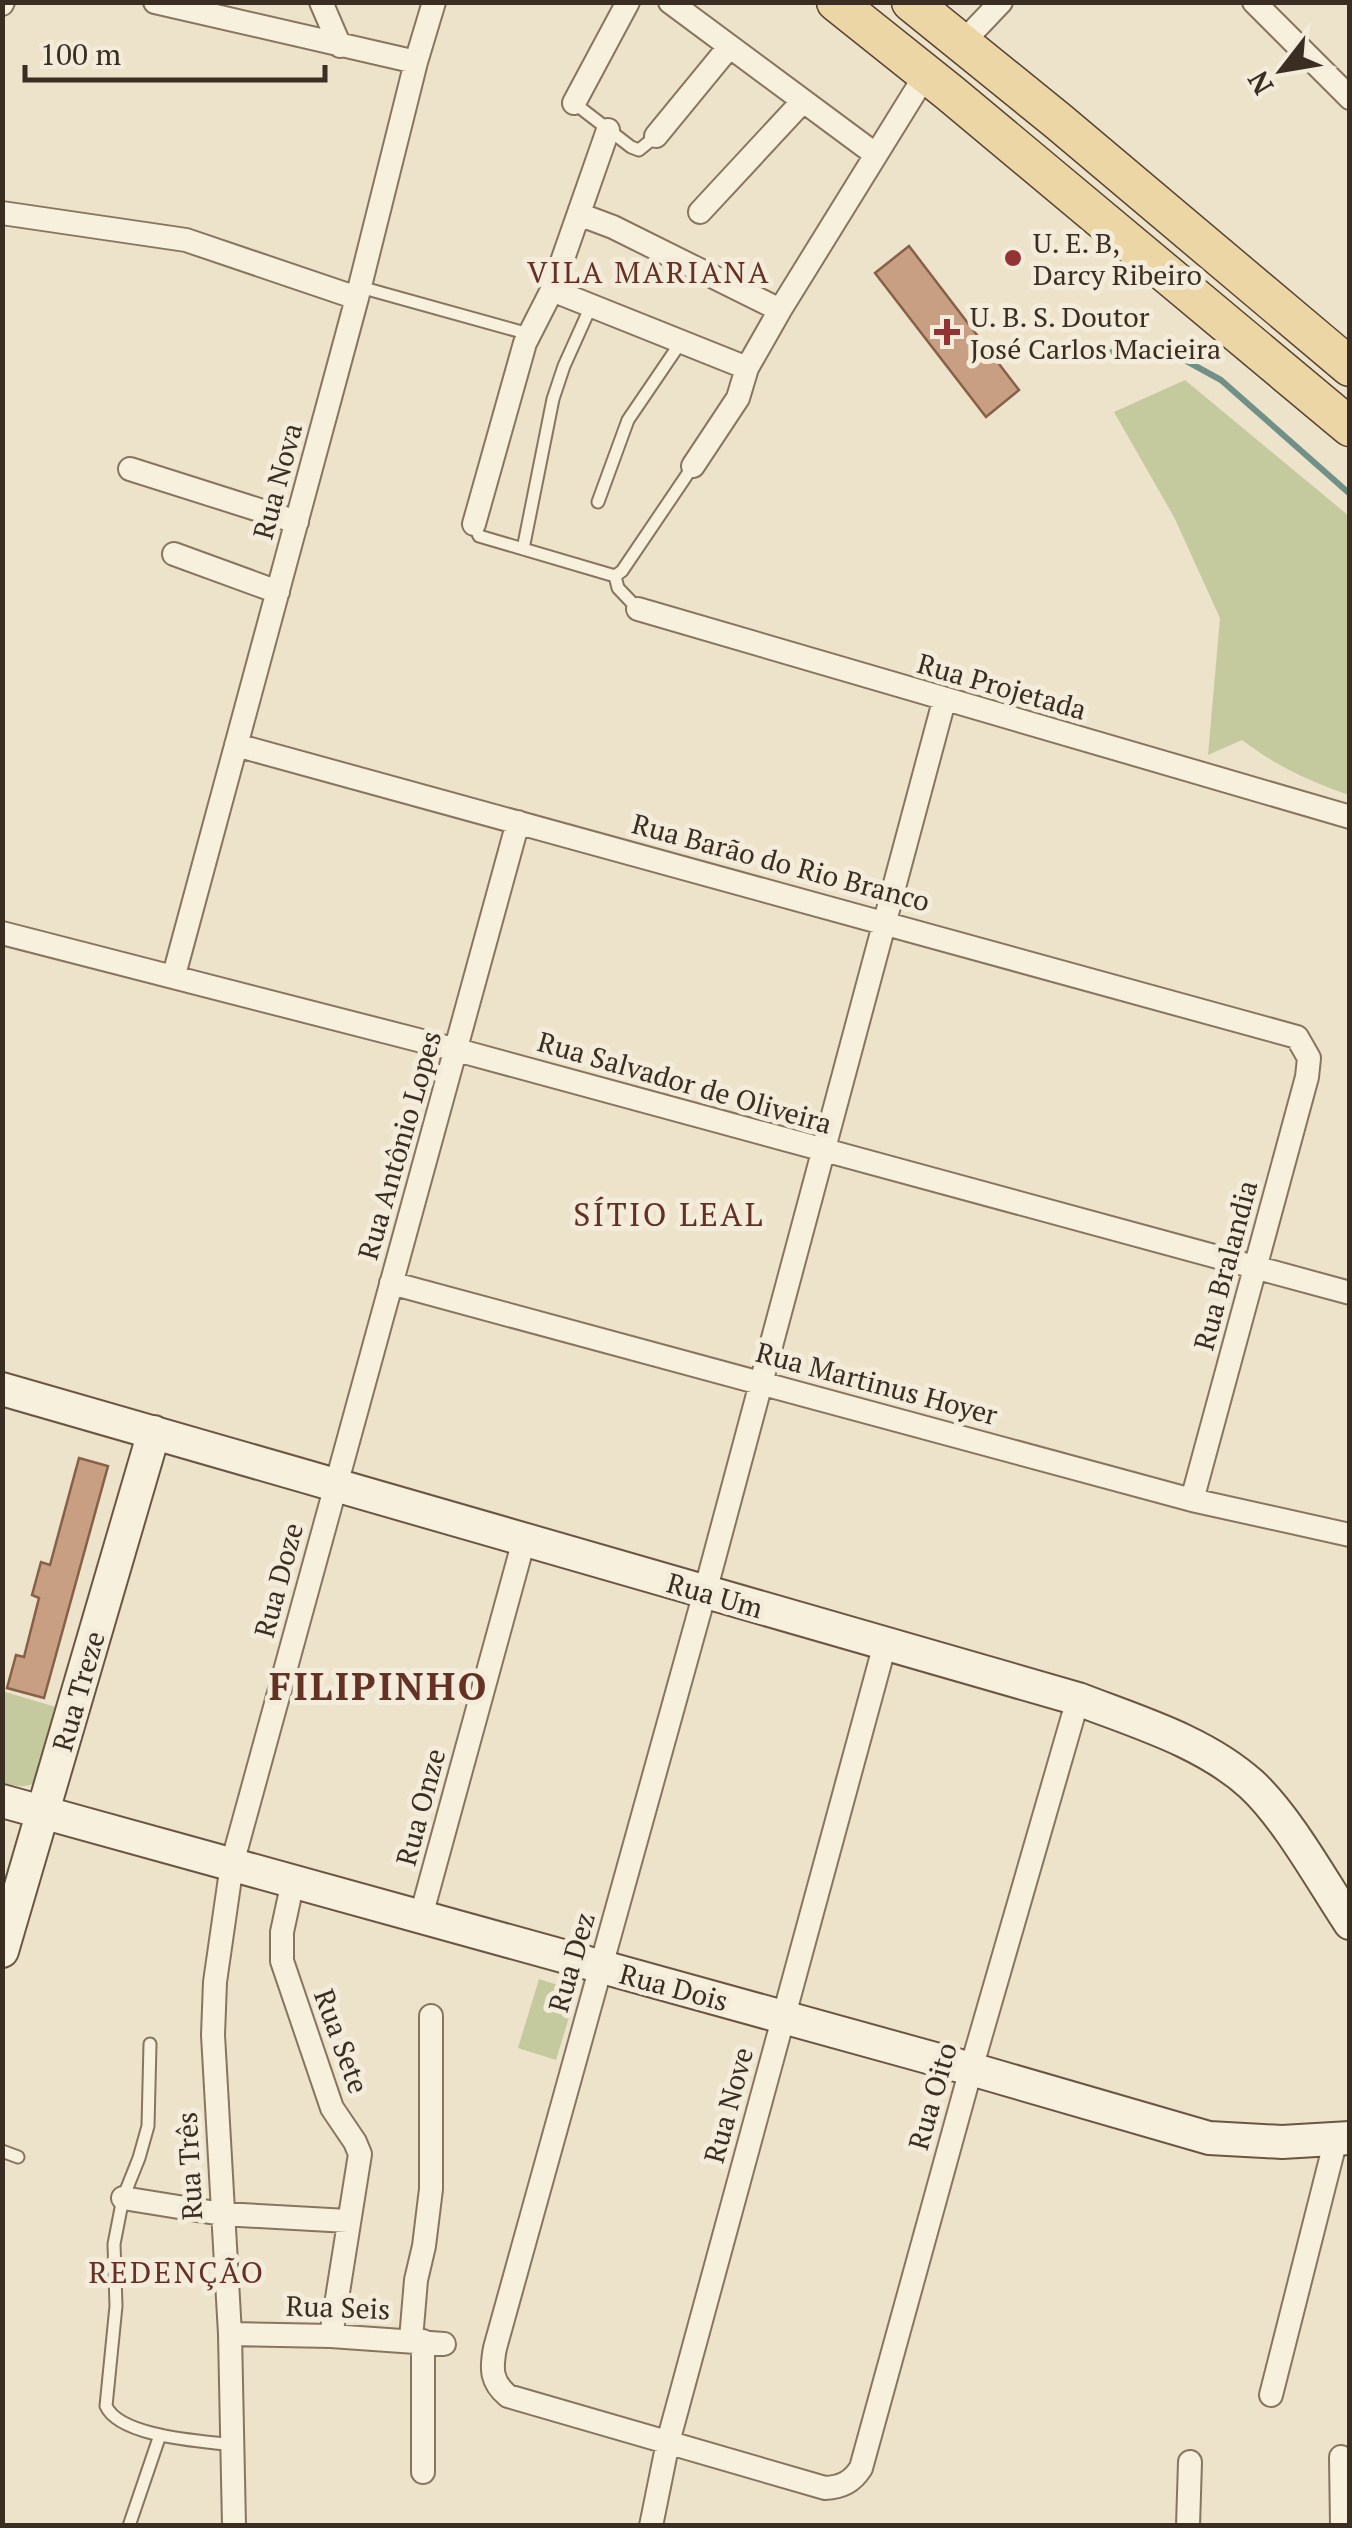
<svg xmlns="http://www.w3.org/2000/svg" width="1352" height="2528" font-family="'PT Serif',serif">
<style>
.green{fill:#c5ca9e}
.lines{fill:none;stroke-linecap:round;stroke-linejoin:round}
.stream{stroke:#719088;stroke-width:6}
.building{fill:#c89f83;stroke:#866047;stroke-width:2.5}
.lane-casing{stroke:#88755f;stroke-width:15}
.street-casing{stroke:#88755f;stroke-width:26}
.secondary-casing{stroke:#6a5642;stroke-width:36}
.primary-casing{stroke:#574433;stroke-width:41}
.lane{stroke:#f7f0dd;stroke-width:11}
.street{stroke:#f7f0dd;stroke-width:22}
.secondary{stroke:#f7f0dd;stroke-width:32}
.primary{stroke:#ecd6a6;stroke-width:38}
.poi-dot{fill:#943334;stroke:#f4ecda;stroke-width:4}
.labels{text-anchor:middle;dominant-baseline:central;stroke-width:10;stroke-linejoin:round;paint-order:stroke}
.poi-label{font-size:28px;fill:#3a2d22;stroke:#f4ecda;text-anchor:start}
.street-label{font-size:28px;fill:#3a2d22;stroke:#f4ecda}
.neighbourhood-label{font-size:30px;letter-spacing:2.5px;fill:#643124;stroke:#f4ecda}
.quarter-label{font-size:32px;letter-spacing:2.5px;fill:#643124;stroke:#f4ecda}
.district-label{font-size:38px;font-weight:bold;letter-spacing:2.5px;fill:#643124;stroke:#f4ecda}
</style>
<rect width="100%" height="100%" fill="#ede2ca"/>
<path class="green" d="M1185,380l164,136v279c-40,-14 -73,-29 -107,-55l-34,15 12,-137 -46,-101 -60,-105z
M2,1691l57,17 -22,74c-13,7 -21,4 -34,1z
M539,1979l38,12 -21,69 -38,-12z"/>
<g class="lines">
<path class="stream" d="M1075,355l79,-6 25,8 42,23 129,114"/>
</g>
<path class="building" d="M909,246l110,144 -33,27 -111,-144z
M79,1458l29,8 -64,232 -37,-10 9,-33 8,2 15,-59 -7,-3 9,-33 9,3z"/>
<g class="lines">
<g class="lane-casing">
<path id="lane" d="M574,103l57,44 8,3 17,-14
M360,287l169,47
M598,502l30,-82 53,-78
M474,524l5,12 136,40 7,-5 71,-105
M523,549l30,-150 11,-33 27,-60
M615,576l3,12 20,21
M150,2044l-2,82 -9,32 -16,40 -9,46 2,62 -10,100c14,31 96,35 127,39
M2,2151l16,6
M129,2526l31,-91"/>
</g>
<g class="street-casing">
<path id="street" d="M155,2l261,60
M321,2l19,44
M670,2l205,152
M1254,2l96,96
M2,4l1,-2
M962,43l39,-41
M574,103l54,-101
M656,136l73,-89
M700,212l103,-111
M2,213l184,27 171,58
M581,215l32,12 167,83
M552,290l195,78
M693,466l45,-68 9,-30 33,-58 146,-236
M130,469l167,53
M474,524l51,-181 27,-53 56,-160
M174,554l104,38
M638,609l712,208
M944,701l-239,891 -210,756c-4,21 -4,34 13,48l317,92c17,-1 27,-6 36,-20l110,-399 107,-370
M236,745l1061,292 12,21 -2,19 -115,423
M2,933l455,117 893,243
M174,975l183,-677 59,-236 18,-60
M391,1283l801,217 158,35
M293,1881l-11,51v29l50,147 23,34 5,12 -29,182
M421,1916l103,-376
M123,2198l99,16 126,7
M230,2334l101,2 113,8
M411,2339l5,-59 8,-34 7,-57v-173
M423,2341v131
M1271,2395l65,-256
M1341,2457l1,69
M234,2526l-4,-192 -17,-299 2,-53 17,-118 286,-1042
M651,2526l17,-84 217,-798
M1188,2526l2,-64"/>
</g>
<g class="secondary-casing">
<path id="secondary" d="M2,1389l1076,310c59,23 125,42 173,85 36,33 71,97 99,139
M2,1801l969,268 238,69 73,4 68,-4
M2,1951l152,-519"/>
</g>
<g class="primary-casing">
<path id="primary" d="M836,2l114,91 400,334
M911,2l147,119 292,246"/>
</g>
<use href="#lane" class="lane"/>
<use href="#street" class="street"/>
<use href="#secondary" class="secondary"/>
<use href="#primary" class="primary"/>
</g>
<g class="poi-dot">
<circle cx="1013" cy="258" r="10"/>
<path d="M942 317h10v10h10v10h-10v10h-10v-10h-10v-10h10z"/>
</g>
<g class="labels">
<g class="poi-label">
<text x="1033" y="242">U. E. B,<tspan x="1033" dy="32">Darcy Ribeiro</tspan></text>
<text x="970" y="316">U. B. S. Doutor<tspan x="970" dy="32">José Carlos Macieira</tspan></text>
</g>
<g class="street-label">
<text transform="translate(277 481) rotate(-75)">Rua Nova</text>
<text transform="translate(1002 686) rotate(16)">Rua Projetada</text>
<text transform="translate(781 862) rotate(15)">Rua Barão do Rio Branco</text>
<text transform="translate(685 1082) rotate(16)">Rua Salvador de Oliveira</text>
<text transform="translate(399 1145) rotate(-74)">Rua Antônio Lopes</text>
<text transform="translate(1225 1265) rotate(-75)">Rua Bralandia</text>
<text transform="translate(877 1383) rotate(15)">Rua Martinus Hoyer</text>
<text transform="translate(278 1580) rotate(-75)">Rua Doze</text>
<text transform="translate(715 1595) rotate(16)">Rua Um</text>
<text transform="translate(78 1691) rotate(-74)">Rua Treze</text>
<text transform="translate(420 1807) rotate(-75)">Rua Onze</text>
<text transform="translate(571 1962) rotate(-74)">Rua Dez</text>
<text transform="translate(674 1987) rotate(15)">Rua Dois</text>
<text transform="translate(342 2041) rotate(70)">Rua Sete</text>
<text transform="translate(932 2096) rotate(-74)">Rua Oito</text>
<text transform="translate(728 2105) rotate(-75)">Rua Nove</text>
<text transform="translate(189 2166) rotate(-93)">Rua Três</text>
<text transform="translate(338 2307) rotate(2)">Rua Seis</text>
</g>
<g class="neighbourhood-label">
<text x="649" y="272">VILA MARIANA</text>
<text x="177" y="2272">REDENÇÃO</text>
</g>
<g class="quarter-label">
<text x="669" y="1214">SÍTIO LEAL</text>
</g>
<g class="district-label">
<text x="379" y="1686">FILIPINHO</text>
</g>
</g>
<rect width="1352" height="2528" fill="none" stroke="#3a2d22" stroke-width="10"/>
<g transform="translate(1282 70) rotate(239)" stroke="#f4ecda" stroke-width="8" paint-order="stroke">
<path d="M0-8L18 38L0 25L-18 38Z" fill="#3a2d22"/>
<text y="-15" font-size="28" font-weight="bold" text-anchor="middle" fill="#3a2d22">N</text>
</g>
<path d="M25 65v15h300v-15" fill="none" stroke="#3a2d22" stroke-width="5"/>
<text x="40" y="65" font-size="30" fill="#3a2d22" stroke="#f4ecda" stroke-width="8" paint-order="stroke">100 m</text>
</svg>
